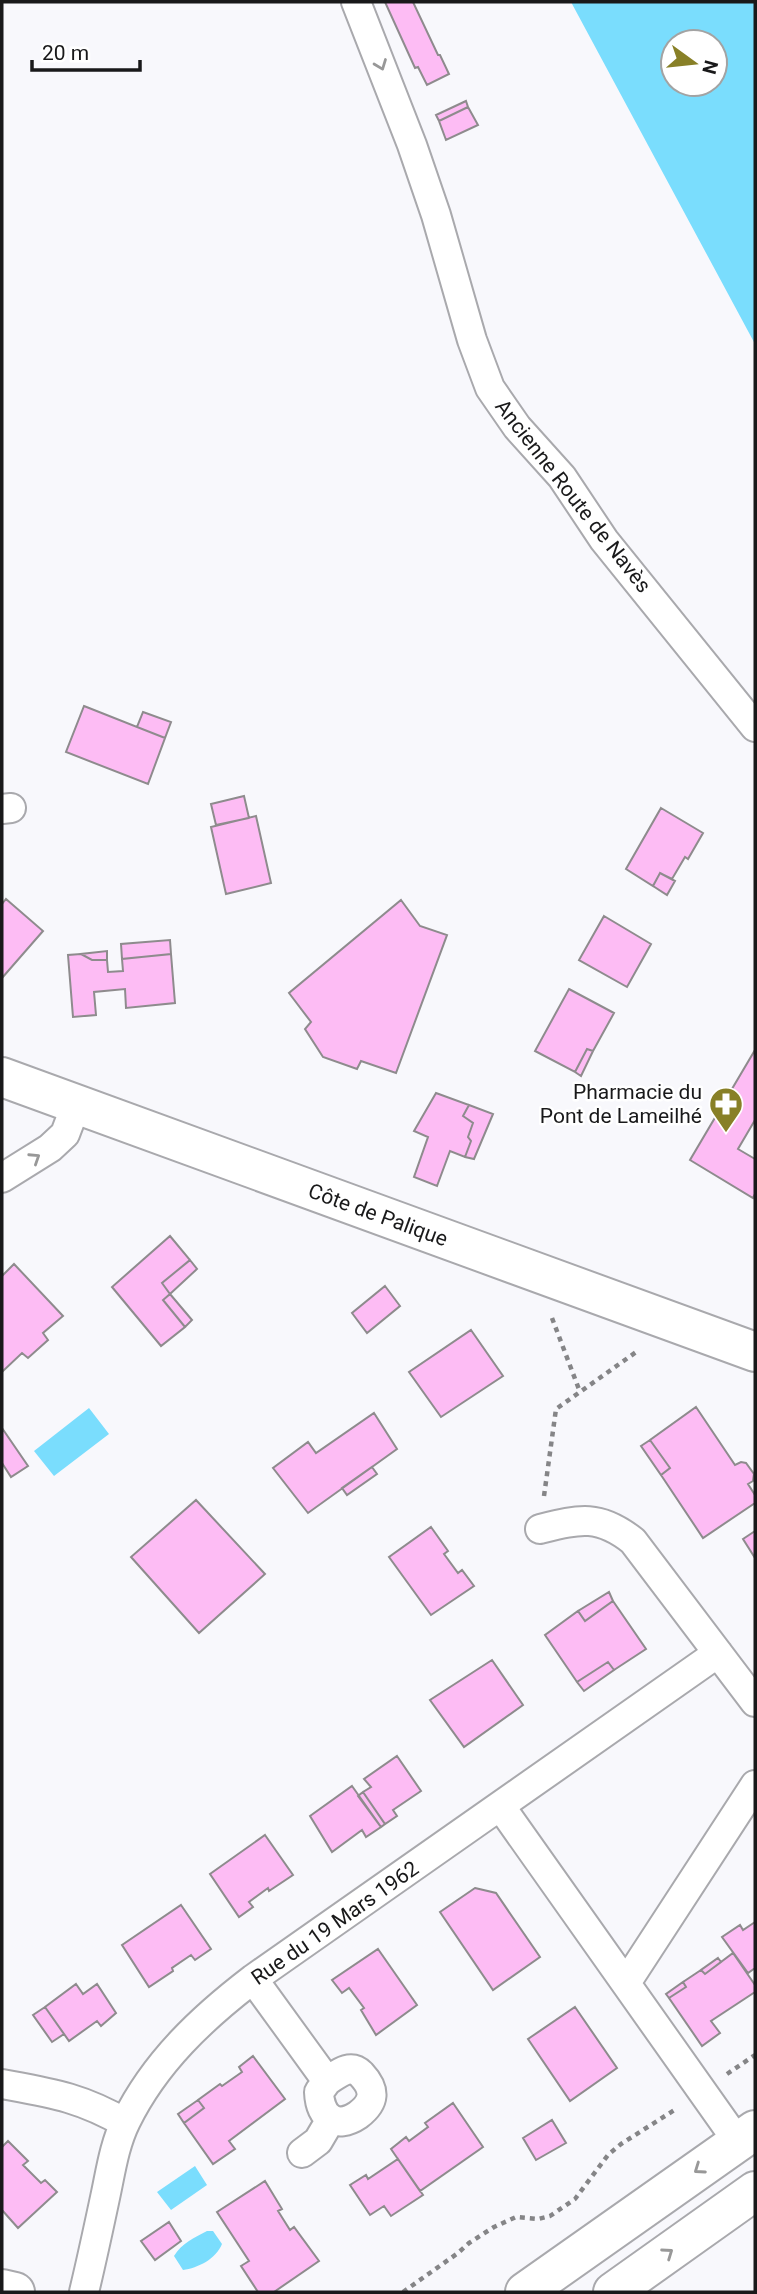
<svg xmlns="http://www.w3.org/2000/svg" width="757" height="2294" font-family="Roboto,sans-serif">
<style>
.water{fill:#7addfd;fill-rule:evenodd}
.building{fill:#fdbcf4;stroke:#8e8b8d;stroke-width:2}
.lines{fill:none;stroke-linecap:round;stroke-linejoin:round}
.street-casing{stroke:#a9a9ad;stroke-width:32}
.secondary-casing{stroke:#a9a9ad;stroke-width:42}
.path{stroke:#858587;stroke-width:4.5;stroke-dasharray:5 5;stroke-linecap:butt}
.street{stroke:#fff;stroke-width:28}
.secondary{stroke:#fff;stroke-width:38}
.oneway{stroke:#989898}
.labels{text-anchor:middle;dominant-baseline:central;stroke-width:5;stroke-linejoin:round;paint-order:stroke}
.street-label{font-size:21px;fill:#19191a;stroke:#fff}
.poi-label{font-size:21px;fill:#19191a;stroke:#fff;text-anchor:end}
</style>
<rect width="100%" height="100%" fill="#f8f8fc"/>
<path class="water" d="M571,2h184v342zM673,42h42v42h-42z
M89,1408l20,26 -55,42 -20,-25z
M195,2166l12,19 -36,25 -14,-18z
M207,2231h6l9,13c-6,15 -24,24 -39,26l-9,-14c8,-13 20,-18 33,-25z"/>
<path class="building" d="M385,2h28l25,53h2l9,19 -22,11 -9,-18 -3,1z
M466,101l2,6 -29,14 -3,-6z
M468,107l10,18 -32,15 -7,-19z
M84,706l81,32 -17,46 -82,-32z
M143,712l28,10 -6,16 -28,-11z
M244,796l5,22 -33,7 -5,-21z
M661,808l42,25 -15,26 -3,-2 -13,22 -12,-6 -7,13 -27,-17z
M256,816l15,67 -45,11 -15,-67z
M660,873l15,8 -8,14 -14,-9z
M6,899l37,32 -41,47v-74z
M401,900l19,26 27,9 -51,138 -35,-12 -4,8 -34,-12 -18,-28 6,-7 -22,-29z
M604,916l47,28 -24,43 -48,-27z
M170,940l1,14 -49,5 -1,-15z
M107,951v9h-15l-11,-6z
M81,954l11,6h15l1,12 15,-1 -1,-12 49,-5 4,49 -49,5 -1,-19 -31,3 2,23 -23,2 -5,-62z
M569,989l45,24 -21,38 -6,-2 -12,23 -40,-21z
M587,1049l6,2 -12,25 -6,-4z
M755,1050v70l-17,29 17,10v35l-2,4 -63,-38z
M436,1093l33,12 -6,11 10,7 -5,14 3,4 -6,16 -15,-6 -13,35 -23,-9 14,-40 -14,-6z
M469,1105l24,9 -19,45 -9,-2 6,-16 -3,-4 5,-14 -10,-7z
M170,1236l20,24 -28,23 8,11 -7,6 22,27 -24,19 -49,-59z
M190,1260l7,9 -27,25 -8,-11z
M14,1264l49,52 -20,17 5,7 -20,18 -6,-5 -20,19v-96z
M385,1286l15,20 -33,27 -15,-20z
M170,1294l22,26 -7,7 -22,-27z
M471,1330l32,46 -62,41 -32,-45z
M696,1407l39,58 6,-3 5,1 8,11 -1,7 -5,3 7,11v8l-52,35 -42,-63 9,-7 -20,-28z
M374,1413l23,36 -89,64 -35,-45 35,-26 8,11z
M2,1428l26,38 -17,11 -9,-14z
M650,1440l20,28 -9,7 -20,-29z
M372,1467l5,7 -30,21 -5,-7z
M196,1500l69,74 -66,59 -68,-76z
M431,1527l17,24 -4,3 14,19 4,-3 12,16 -43,29 -42,-58z
M755,1531v27l-12,-19z
M609,1592l4,9 -28,20 -7,-10z
M613,1601l33,48 -32,21 -6,-8 -31,20 -32,-47 33,-24 7,10z
M492,1660l31,45 -59,42 -34,-47z
M608,1662l6,8 -30,21 -7,-9z
M397,1756l24,35 -28,19 4,6 -12,8 -22,-32 8,-5 -7,-8z
M352,1786l29,41 -15,10 -4,-7 -30,22 -22,-36z
M363,1792l22,32 -4,3 -23,-31z
M265,1835l28,40 -24,16 -1,-3 -19,14 4,5 -14,10 -29,-43z
M475,1888l21,5 44,64 -47,33 -53,-78z
M181,1905l30,44 -16,11 -4,-5 -19,13 1,3 -24,16 -27,-42z
M755,1922v46l-7,5 -26,-36 18,-12 3,5z
M378,1949l39,56 -41,30 -15,-25 3,-2 -15,-20 -7,5 -10,-13z
M733,1953l22,32v7l-44,29 9,12 -18,13 -33,-48 17,-11 -3,-5 18,-12 4,4z
M718,1958l3,4 -16,12 -4,-4z
M683,1982l3,5 -17,11 -3,-4z
M76,1984l7,10 14,-10 19,29 -15,13 -4,-5 -28,20 -24,-34z
M45,2007l19,27 -12,8 -19,-27z
M575,2007l42,61 -47,33 -42,-62z
M253,2056l32,43 -56,42 6,8 -22,15 -29,-41 20,-15 -6,-8 22,-16 2,2 20,-14 -3,-5z
M198,2100l6,8 -20,15 -6,-9z
M453,2103l30,44 -63,44 -29,-42 15,-12 3,4 19,-14 -3,-4z
M552,2120l14,23 -30,17 -13,-22z
M8,2141l20,20 -5,4 18,18 4,-3 12,12 -39,36 -16,-18v-63z
M398,2159l25,36 -32,21 -7,-10 -14,9 -20,-30 16,-10 2,4z
M265,2181l17,28 -4,2 12,19 4,-3 25,34 -45,31h-16l-17,-26 8,-5 -32,-49z
M169,2222l12,19 -26,19 -14,-19z"/>
<g class="lines">
<g class="street-casing">
<path id="street" d="M356,2l56,143 24,70 36,125 18,48 27,39 45,50 42,63 151,187
M2,809l9,-1
M2,1178l48,-30 15,-14 11,-29
M540,1529c40,-10 59,-15 93,12l122,161
M501,1807l237,335
M253,1979l74,102 -8,11c1,25 17,38 39,23 17,-13 18,-25 3,-41 -11,-11 -23,0 -34,7
M626,1983l129,-198
M2,2084c49,9 78,13 123,39
M302,2153l16,-12 13,-22
M84,2292c8,-33 15,-66 22,-99 5,-24 9,-50 20,-72 29,-59 76,-103 127,-142l465,-326"/>
</g>
<g class="secondary-casing">
<path id="secondary" d="M2,1077l753,275
M2,2289l13,3
M525,2292l230,-162
M613,2292l142,-101"/>
</g>
<path class="path" d="M552,1318l28,74
M544,1496l12,-87 83,-59
M727,2074l28,-19
M403,2292l55,-39 11,-10 25,-16 22,-10 22,2 12,-3 25,-17 33,-44 13,-11 55,-35"/>
<use href="#street" class="street"/>
<use href="#secondary" class="secondary"/>
</g>
<defs><path id="oneway-chevron" d="M-2-3.5L2.5 0L-2 3.5" fill="none" stroke-width="1.6" stroke-linecap="round" stroke-linejoin="round" transform="scale(1.75)"/></defs>
<g class="oneway">
<use href="#oneway-chevron" transform="translate(381 65) rotate(69)"/>
<use href="#oneway-chevron" transform="translate(35 1158) rotate(-33)"/>
<use href="#oneway-chevron" transform="translate(699 2169) rotate(145)"/>
<use href="#oneway-chevron" transform="translate(668 2253) rotate(-35)"/>
</g>
<defs>
<g id="pharmacy-pin" transform="scale(1.75)"><path d="M0 17L-7.5 6A9.5 9.5 0 1 1 7.5 6Z" fill="#888027" stroke="#fff"/><path d="M-2-6h4v4h4v4h-4v4h-4v-4h-4v-4h4Z" fill="#fff"/></g>
</defs>
<g fill-rule="evenodd">
<use href="#pharmacy-pin" x="726" y="1104"/>
</g>
<g class="labels">
<g class="street-label">
<text transform="translate(573 496) rotate(52)">Ancienne Route de Navès</text>
<text transform="translate(378 1215) rotate(20)">Côte de Palique</text>
<text transform="translate(335 1923) rotate(-35)">Rue du 19 Mars 1962</text>
</g>
<g class="poi-label">
<text x="702" y="1092">Pharmacie du<tspan x="702" dy="24">Pont de Lameilhé</tspan></text>
</g>
</g>
<rect width="757" height="2294" fill="none" stroke="#19191a" stroke-width="7"/>
<g transform="translate(694 63) rotate(105)"><circle r="33" fill="#ffffff" stroke="#a3a3a3" stroke-width="2"/>
<path d="M0-5L12 26L0 18L-12 26Z" fill="#888027"/>
<text y="-10" font-size="19" font-weight="bold" text-anchor="middle" fill="#19191a">N</text>
</g>
<path d="M32 60v10h108v-10" fill="none" stroke="#19191a" stroke-width="3.5"/>
<text x="42" y="60" font-size="21" fill="#19191a" stroke="#ffffff" stroke-width="5" paint-order="stroke">20 m</text>
</svg>
